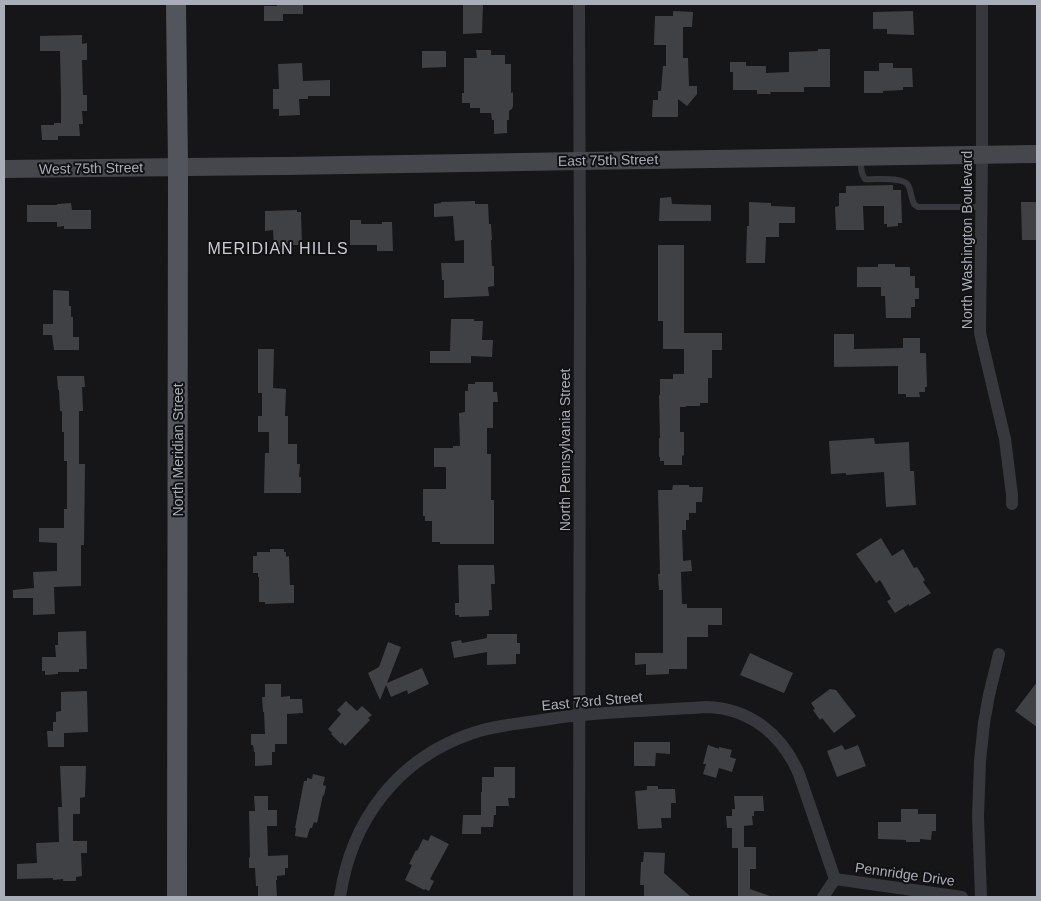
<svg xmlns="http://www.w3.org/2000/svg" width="1041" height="901" font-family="Helvetica,sans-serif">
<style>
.building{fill:#404145}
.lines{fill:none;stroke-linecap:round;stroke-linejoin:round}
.lane{stroke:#37383d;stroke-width:6}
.street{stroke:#37383d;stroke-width:12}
.secondary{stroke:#45474d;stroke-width:18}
.primary{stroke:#53555c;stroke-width:20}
.labels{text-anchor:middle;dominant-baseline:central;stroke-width:4;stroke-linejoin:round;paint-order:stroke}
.street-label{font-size:14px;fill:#a8adb8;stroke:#111113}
.quarter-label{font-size:16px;letter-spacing:1px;fill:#c9ccd4;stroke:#111113}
</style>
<rect width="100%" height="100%" fill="#161618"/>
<path class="building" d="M277,4h26v10h-20v7h-19v-15h13z
M463,4h20l-1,29 -19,1z
M673,11l20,1 -1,15h-9v31h5l1,28h8v8l-10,12 -9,-7v18h-26l1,-17h5v-9h3l2,-25h3v-21h-12l1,-29h18z
M913,11l1,24 -27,-1v-5h-14v-17z
M82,35v9l5,-1v17h-5l1,35h4v16h-5l1,13h-4l1,12h-22v4h-16l-1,-15h13v-2h7v-27l-1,-45h-20v-15z
M818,49h12v38h-26v5h-34l1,2h-14v-4h-24v-18h-3v-10h16v4h20v7l23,-1v-20l29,-1z
M476,50h15v5h14v9h6v29l2,-1v14l-1,3 -3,2v9h-2v13l-13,1v-14h-2l-1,-7h-11v-5h-10v-5h-8v-10h2v-35h13z
M422,51h24v16l-24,1z
M302,63l1,18 27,-1v16h-22v3h-9l1,16 -21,1v-7h-6v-20h6l-1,-25z
M879,63h14v5h19l1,19h-10v3l-20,1v2h-19v-22h15z
M893,185v5h8l1,33h-4v3l-11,1v-3h-3v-18h-21l1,24h-28l-1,-23 4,-1v-13h7v-7z
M671,197l1,7 39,1v16h-52l1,-23z
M475,201v3h13l1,20h2l1,16h-1l1,26h2v20l-6,1 1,9 -45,2v-18h-2l-1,-17h23v-23l-9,1 -2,-25 -19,1v-13l7,-1v-1z
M749,202l22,1v3l24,1v16h-16v14h-13l-1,26h-19l1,-37h2z
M1021,202h16v38h-15z
M71,203l1,7h19v19h-27v-3l-7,1v-5h-30v-17h30v-1z
M297,210v2h4l1,33h-15v4h-13l-1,-19 -8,1v-20z
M350,220h11v4h21v-2h10l1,29h-16v-6h-27z
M658,245h26v88h38v17h-10v28h-4v25h-8v3h-14v1h-6v25h4v23l-2,1v9h-18v-4h-4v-4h-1v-19h1l-1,-43h1v-16h13v-5h11v-25h-21v-28h-5z
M878,264h17v3h15v9h5v12h4v11h-4v8h-4v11h-25l-1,-22h-4v-9h-24v-20h21z
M53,290l16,1v15h2v11h2v20h6v13h-25l-2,-15h-9v-11h10z
M451,319h23v2h9l-1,19h11l-1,17 -21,-1v7h-41v-12h20z
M834,334h20v15l49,-1v-10h17v15h6l1,34h-2v5h-6l1,5h-14v-3h-8v-28l-64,1z
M258,349h16l-1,39 13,1 -1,27h3v28h9v20h3l-1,13h2v16h-37l1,-40h4v-21h-11v-16h4v-23h-4z
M57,376h27l1,11h-3l1,24h-4v53h6l-1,81h-3v41l-27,1 1,27 -22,1v-17h-20v-8l21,-2 -1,-16 24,-1v-28l-18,-1v-14h25v-19h3v-48h-3v-29h-2v-21h-2l-1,-21h-1z
M475,382h18v10h4l1,10h-5v26h-6v26h4v46h3v44h-54v-2h-8v-21h-7v-5h-2v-27h23v-22h-12v-19h19v-2h7l-1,-33 6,-1v-21h3v-7h7z
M874,438l1,6 34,-2 1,29h4l2,34 -30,2 -2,-35 -38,3v-2l-15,1 -2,-33z
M673,485h16v2h14l-1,15h-6v11h-7v7h-3v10h-4l1,31 8,-1 1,11 -11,1 1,32h5v4h35v17h-14v12h-21v32h-18v5l-23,1v-11l-11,1v-12h28v-63h-4l-1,-16h2l-2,-84h14z
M881,538l11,18 11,-7 11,19 3,-1 8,13 -2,2 8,11 -22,13v-2l-14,9 -8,-12 4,-2 -11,-19 -4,3 -20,-29z
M270,549h14v3h2v5l3,-1 1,29h4v18l-29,1v-2h-6v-25h-1v-4h-5v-17h4v-4h13z
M458,565h36l1,19h-4l1,26h-3v6l-30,1v-2h-4v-12h4z
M86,631l1,38h-8v3h-21v2l-13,1v-4h-3v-14h14l-1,-12h3v-13z
M487,634h30v9h3v11h-4v10l-29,1v-13l-33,6 -3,-16 10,-2 1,3 25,-5z
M388,642l13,5 -14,36 35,-15 7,16 -21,10 -1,-4 -16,7 -5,-12 -6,15 -12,-27 11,-6z
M750,653l43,20 -9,20 -44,-18z
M1037,682v45l-22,-16z
M265,684h16v13l9,-1v3h12l1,14 -16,1v30h-12v8h-3v13l-17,1v-14h-1l-1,-7h-2v-11h14l-1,-22h-1l-1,-15h3z
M830,689l6,1 20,26 -22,17 -12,-15 -2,2 -7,-10 2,-1 -4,-6z
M87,691l1,41 -24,1v14h-16l-1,-16h6v-9h3v-10l5,-1v-19z
M346,701l11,10 5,-5 10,9 -4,3 2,2 -25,26 -3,-4 -1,2 -10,-10 1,-1 -4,-4 13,-15 -4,-4z
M634,742h36v12l-14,-1 -1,13h-21z
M708,745l11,4v-2l13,3 -2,7 6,2 -4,13 -13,-4 -3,10 -13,-4 3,-10h-3z
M842,745l3,5 13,-5 8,21 -29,11 -10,-26z
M60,766h26l-1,31 -5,1v16h-7v27h14v12h-6l1,23 -6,1v4h-13v-2l-10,1v-2l-36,1v-15l20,-1 -1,-20 23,-1 -1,-35h4z
M494,767h21v31h-7l1,8h-13v9h-2l-1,12h-12v7h-19l1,-19h18v-23h1v-15h12z
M313,774l12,3 -2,8 3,1 -2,10 -1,-1 -6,28 -3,-1 -2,6h-2l-3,10 -12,-2 1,-8h-1l9,-47h3v-3l5,1z
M647,786h11v3h17l1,14h-5v15h-10l1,10 -24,1 -3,-38 12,-1z
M254,796h14v14h9v16h-10l1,30 20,-1v13h-3v7l-8,1v4h-1l1,17h-19v-11h-2l-1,-18h-6v-10l1,-1 -1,-46h6z
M734,796h29l1,15h-10v5h-2l1,9 -9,1v21h12v22h-6v20l20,7v1h-32v-49h-6v-20h-5l-1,-12h6v-7h3z
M901,809h17v5h18v17h-4l-1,9 -11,-1v3h-14v-2l-28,-1v-17h23z
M431,835l18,9 -19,35 4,2 -5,10 -4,-2 -1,1 -19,-10 7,-15 -3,-1 7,-14 1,1 6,-12 5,2z
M644,852l21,1 -1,20 27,24h-47v-12h-4l1,-23h2z"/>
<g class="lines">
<path class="lane" d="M861,158c0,7 -1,15 4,21 10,1 37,-3 43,6 3,5 3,13 6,19l4,3h64"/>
<path class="street" d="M982,4v150l-2,179 25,106 7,56v9
M835,879l127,18
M340,897c11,-77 58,-139 133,-164 20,-7 42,-9 63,-12 15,-2 30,-5 45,-6 41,-4 83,-5 125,-8 43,1 76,27 93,67l36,105
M579,897l1,-627 -1,-266
M823,897l12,-18
M981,897l-3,-81 2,-55 4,-38 5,-28 10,-41"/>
<path class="secondary" d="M4,169l282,-3 294,-5 457,-7"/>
<path class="primary" d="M176,4l2,163 -1,730"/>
</g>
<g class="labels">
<g class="street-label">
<text transform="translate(608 160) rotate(-1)">East 75th Street</text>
<text transform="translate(91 168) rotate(-1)">West 75th Street</text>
<text transform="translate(967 240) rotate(-90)">North Washington Boulevard</text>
<text transform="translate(178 450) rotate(-90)">North Meridian Street</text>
<text transform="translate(565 450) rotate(-90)">North Pennsylvania Street</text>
<text transform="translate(592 701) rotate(-5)">East 73rd Street</text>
<text transform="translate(905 874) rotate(8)">Pennridge Drive</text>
</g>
<g class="quarter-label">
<text x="278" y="248">MERIDIAN HILLS</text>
</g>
</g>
<rect width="1041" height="901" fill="none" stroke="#a8adb8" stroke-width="10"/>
</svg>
